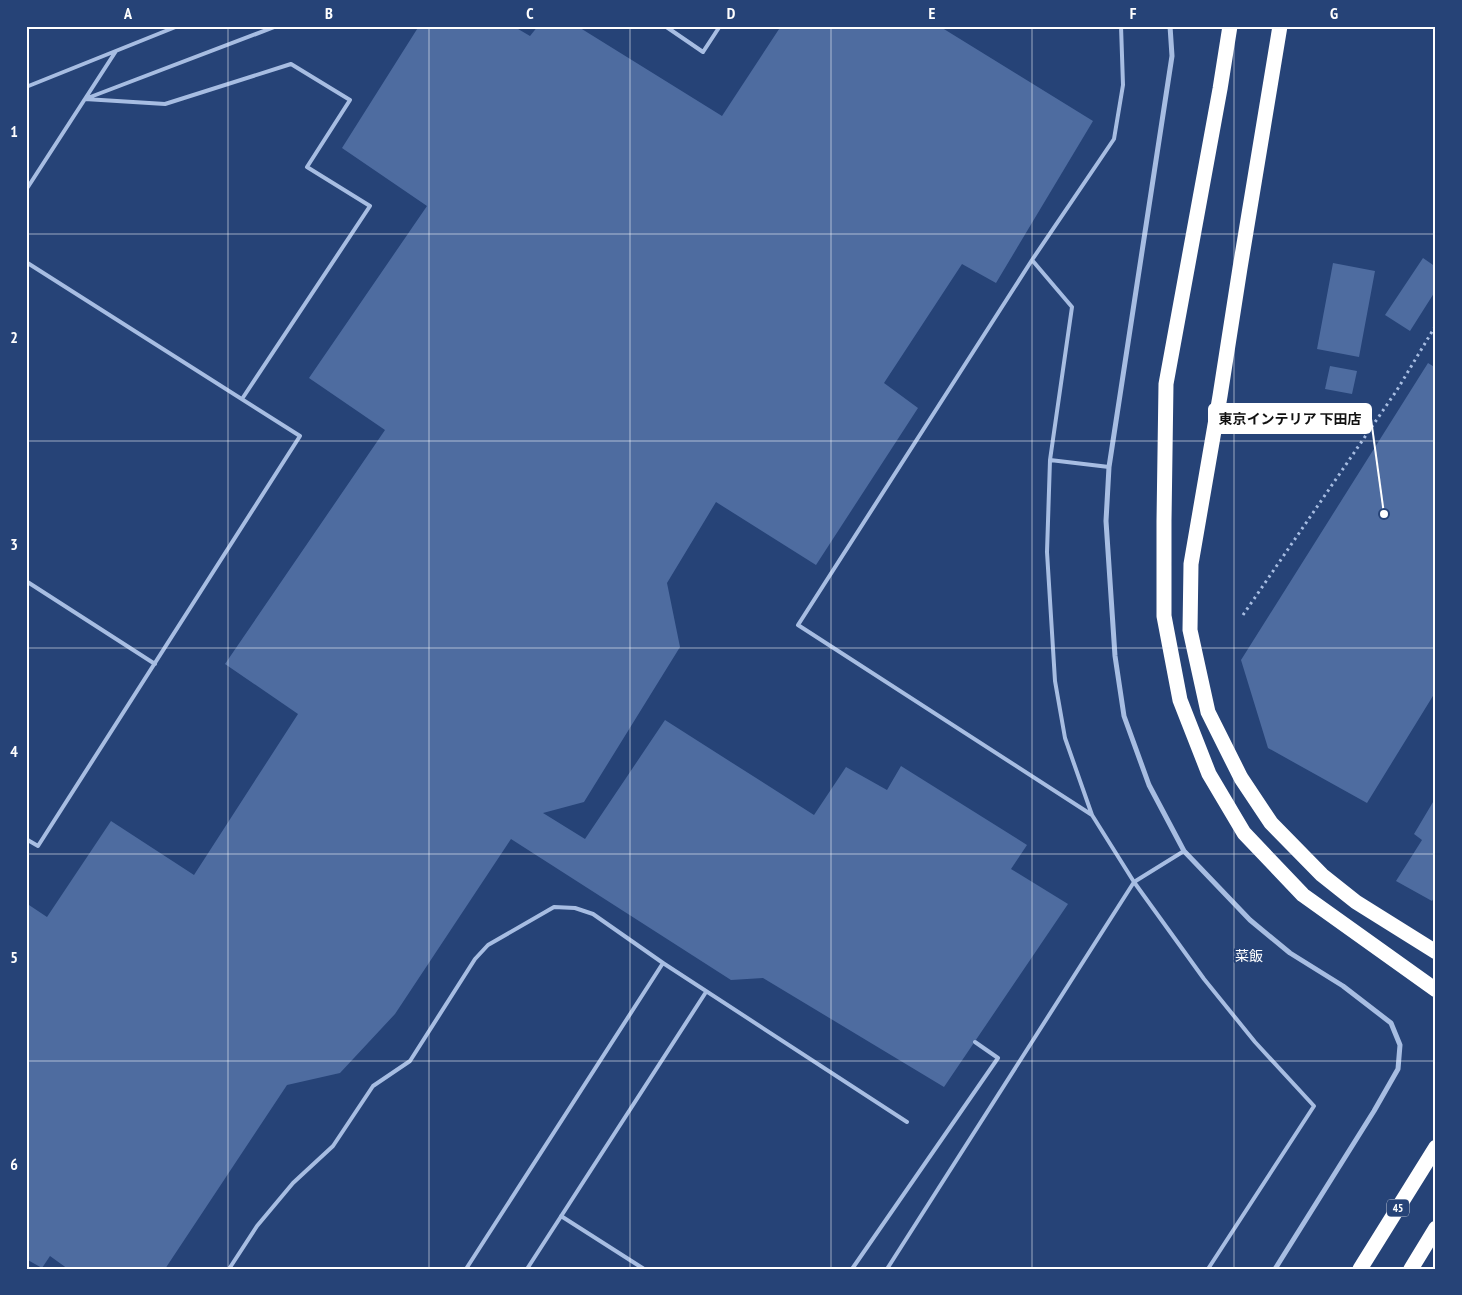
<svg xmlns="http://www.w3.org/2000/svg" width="1462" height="1295" font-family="'PT Sans Narrow','Noto Sans JP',sans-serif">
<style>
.building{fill:#4e6ca0}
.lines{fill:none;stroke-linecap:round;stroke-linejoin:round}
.path{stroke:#a7bde2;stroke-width:3;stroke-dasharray:2.5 4;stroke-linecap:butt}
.lane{stroke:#a7bde2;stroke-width:4}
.street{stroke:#a7bde2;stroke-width:5}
.highway{stroke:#fff;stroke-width:15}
.grid{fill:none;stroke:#fff;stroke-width:1;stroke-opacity:0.55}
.labels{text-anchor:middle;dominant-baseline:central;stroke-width:4;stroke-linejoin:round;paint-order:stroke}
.shield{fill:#264377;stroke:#bec7d6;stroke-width:1}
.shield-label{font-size:11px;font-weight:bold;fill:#fff}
.neighbourhood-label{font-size:14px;fill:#fff;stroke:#264377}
.leader{fill:none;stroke:#fff;stroke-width:2}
.callout-dot{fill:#fff;stroke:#264377;stroke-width:2}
.callout{fill:#fff;stroke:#fff;stroke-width:2}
.callout-label{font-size:14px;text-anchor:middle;font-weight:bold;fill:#111}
.neatline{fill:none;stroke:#fff;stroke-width:2}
.grid-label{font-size:16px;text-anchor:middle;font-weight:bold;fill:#fff}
</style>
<rect width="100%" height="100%" fill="#264377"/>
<path class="building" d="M419,26h94l17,10 8,-10h39l145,90 59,-90h158l154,95 -97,162 -34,-19 -78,119 34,25 -102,157 -100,-63 -49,81 13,64 -96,155 -41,11 42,26 80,-119 149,95 32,-48 41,23 14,-24 126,79 -16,24 57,35 -124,183 -181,-109 -32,2 -220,-141 -116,175 -55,59 -53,12 -122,184h-97l-18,-13 -8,12 -16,-9v-356l21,14 64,-96 83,54 104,-161 -73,-50 160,-234 -76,-52 118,-172 -85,-58z
M1423,258l13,9v23l-26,41 -25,-16z
M1333,263l42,8 -16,86 -42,-8z
M1428,363l8,5v323l-69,112 -99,-55 -27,-88z
M1330,366l27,5 -5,23 -27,-5z
M1436,797v98l-4,6 -36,-20 26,-41 -8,-6z"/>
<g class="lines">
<path class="path" d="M1243,615l154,-225 39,-65"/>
<path class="lane" d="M665,26l38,26 17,-26
M1121,26l2,59 -9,54 -82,121 40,47 -22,153 -3,92 8,129 10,57 27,77 42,67 70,97 51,63 59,64 -106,163
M26,87l152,-61
M26,190l90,-139
M1032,260l-234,365 294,190
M26,262l274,174 -262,410 -12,-7
M242,399l128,-193 -63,-39 43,-67 -59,-36 -126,40 -80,-5 192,-73
M1050,460l59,7
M26,581l129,83
M561,1216l83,53
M229,1269l28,-43 36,-43 40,-37 40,-60 37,-25 65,-102 13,-14 66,-38 21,1 18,6 70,49
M466,1269l197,-306 244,159
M527,1269l179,-277
M852,1269l146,-211 -23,-16
M887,1269l247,-387 50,-31"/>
<path class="street" d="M1170,26l2,30 -63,411 -3,54 9,135 9,60 25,69 35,66 66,69 40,33 53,33 48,37 9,22 -2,24 -24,42 -99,158"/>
<path class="highway" d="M1230,26l-10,63 -54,295 -2,137v95l16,84 29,74 35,59 59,62 133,95
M1280,26l-40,242 -20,128 -29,168 -1,66 18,82 33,66 30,45 51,52 34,27 80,50
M1360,1269l76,-122
M1411,1269l25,-41"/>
</g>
<path class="grid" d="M228,26v1243M429,26v1243M630,26v1243M831,26v1243M1032,26v1243M1234,26v1243M26,234h1410M26,441h1410M26,648h1410M26,854h1410M26,1061h1410"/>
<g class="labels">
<rect class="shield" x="1387" y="1199.5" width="22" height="17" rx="4"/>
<g class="shield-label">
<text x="1398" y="1208">45</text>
</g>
<g class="neighbourhood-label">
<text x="1249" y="956">菜飯</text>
</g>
</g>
<path class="leader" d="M1384 514L1371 419"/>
<circle class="callout-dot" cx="1384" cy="514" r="5"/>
<rect class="callout" x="1209" y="404" width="162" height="29" rx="5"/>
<g class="callout-label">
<text x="1290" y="424">東京インテリア 下田店</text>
</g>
<rect width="1462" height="1295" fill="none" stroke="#264377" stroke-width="55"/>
<rect x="28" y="28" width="1406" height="1240" class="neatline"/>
<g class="grid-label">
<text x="128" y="19">A</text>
<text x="329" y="19">B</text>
<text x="530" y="19">C</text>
<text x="731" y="19">D</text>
<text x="932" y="19">E</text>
<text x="1133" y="19">F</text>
<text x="1334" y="19">G</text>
<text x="14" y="137">1</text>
<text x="14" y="343">2</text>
<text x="14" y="550">3</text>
<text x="14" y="757">4</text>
<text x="14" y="963">5</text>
<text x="14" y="1170">6</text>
</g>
</svg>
